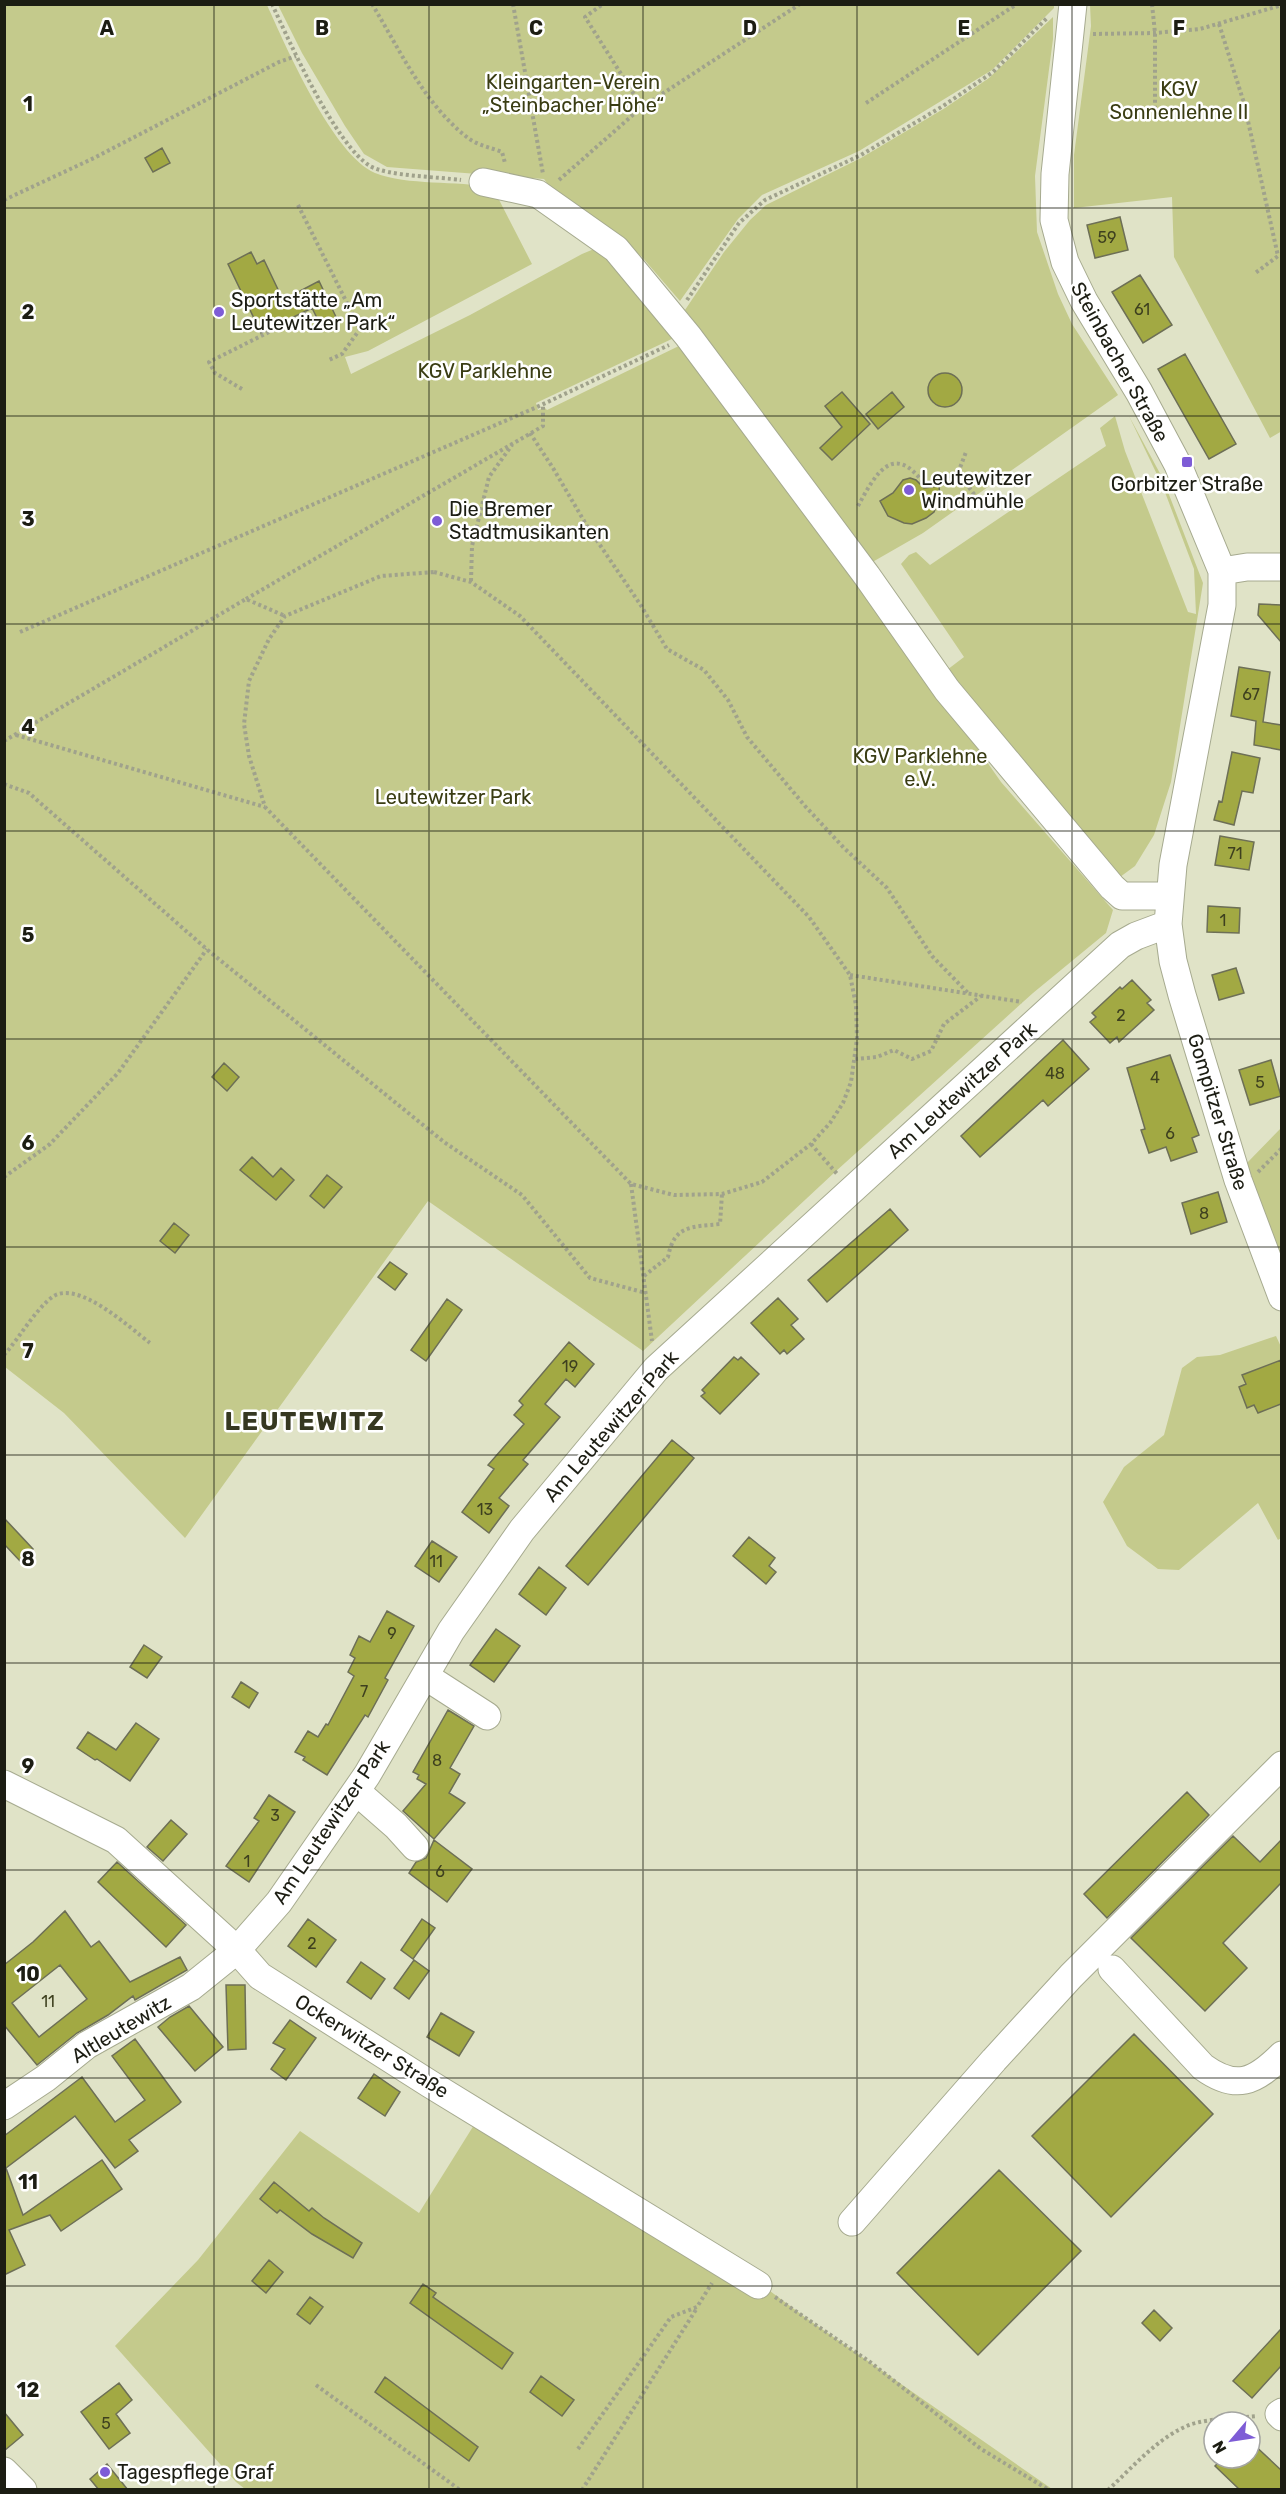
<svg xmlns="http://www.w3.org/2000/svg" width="1286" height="2494" font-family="Rubik,sans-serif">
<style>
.green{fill:#c4ca8c}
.building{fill:#a2a943;stroke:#6d6f56;stroke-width:1.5;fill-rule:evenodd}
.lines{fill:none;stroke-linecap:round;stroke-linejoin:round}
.minor-casing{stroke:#a6aa8f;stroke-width:29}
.path{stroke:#a0a28c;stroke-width:4;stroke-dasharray:3 3;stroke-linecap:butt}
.minor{stroke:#fff;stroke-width:27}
.grid{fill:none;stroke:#1c1d13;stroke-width:1.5;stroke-opacity:0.55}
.poi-dot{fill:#7e5cd6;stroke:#fff;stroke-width:2}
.labels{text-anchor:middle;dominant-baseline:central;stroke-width:5;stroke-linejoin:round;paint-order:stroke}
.number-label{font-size:16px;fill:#3e401f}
.park-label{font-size:20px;fill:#3a3d13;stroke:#fff}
.poi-label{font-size:20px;fill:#1c1d13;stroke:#fff;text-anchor:start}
.street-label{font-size:20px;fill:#1c1d13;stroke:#fff}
.district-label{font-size:26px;font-weight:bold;letter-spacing:1.5px;fill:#363821;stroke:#fff}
.grid-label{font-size:20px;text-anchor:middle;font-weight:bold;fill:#1c1d13;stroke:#fff;stroke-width:5;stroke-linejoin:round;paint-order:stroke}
</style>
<rect width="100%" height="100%" fill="#e0e3c7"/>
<path class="green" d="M1054,4v4l-62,62 -133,81 -97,44 -24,24 -58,82 -38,-44 -92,-70 -6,-8 -157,-12 -23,-13 -19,-28 -43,-73 -24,-48z
M4,5h263c19,42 66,150 108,168 33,13 81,7 118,15l39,76 -164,87 -23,6 6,17 119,-59 112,-61 12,-5 11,2 71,86 -140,66 2,7 7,-2 2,2 136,-66 248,338 70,100 112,128 -7,23 -73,60 -198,179 -192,179 -215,-150 -243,337 -121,-125 -59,-46z
M1090,5h191l1,426 -12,7 -96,-181 -2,-60 -98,11v-53l17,-129z
M1053,17v22l-18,137 2,56 21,62 14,30 46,71 -195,138 -54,31 -184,-254 39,-58 26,-32 16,-15 95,-47 84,-50 44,-30z
M1115,416l10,35 63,161 8,2 -2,-45 -31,-82 -34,-71 34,63 40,104 -32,199 -17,53 -19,31 -15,11 -177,-204 21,-16 -63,-93 8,-9 7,-3 14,13 176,-119 -6,-18z
M1281,1128v133l-35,-97z
M1276,1336l6,13 -1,189 -3,2 -20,-37 -79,67 -21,-1 -31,-23 -24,-44 21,-35 40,-32 18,-67 15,-11 23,-2z
M484,2109l230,140 92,69 246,171h-807l-9,-7 -121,-136 83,-86 102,-129 119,82z"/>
<path class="building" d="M162,148l8,15 -17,9 -8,-14z
M1120,217l8,33 -33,8 -8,-33z
M251,252l6,12 7,-4 19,40 36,-19 18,38 -16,7 -9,-18 -51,25 -33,-69z
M1140,275l32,50 -29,18 -31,-51z
M1185,354l51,90 -27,15 -51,-90z
M928 390a17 17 0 1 1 34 0a17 17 0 1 1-34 0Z
M842,392l28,32 -38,36 -12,-12 22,-21 -17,-21z
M892,392l12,15 -26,22 -12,-15z
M910,478l6,2 8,8 15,-2 1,11 -6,15 -8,6 -14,6 -8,-1 -16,-7 -8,-15 13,-8 10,-13z
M1259,604l22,1v37l-23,-27z
M1239,667l31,5 -7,50 18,3v25l-27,-5 2,-24 -25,-5z
M1232,752l28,6 -7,35 -11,-2 -8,34 -20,-5 5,-19 3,1z
M1220,836l34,6 -5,28 -34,-5z
M1208,906l32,2 -1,25 -32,-1z
M1236,968l8,25 -25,7 -7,-25z
M1132,980l19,20 -4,3 7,7 -35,32 -2,-5 -7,6 -20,-21 6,-5 -4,-4 28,-26 2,2z
M1063,1040l26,29 -41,37 -5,-6 -63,57 -19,-21z
M1170,1055l29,80 -7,3 5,14 -26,9 -5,-14 -17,6 -8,-23 4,-1 -18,-61z
M1271,1060l10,36 -31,9 -11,-35z
M224,1063l15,14 -12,14 -15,-14z
M252,1157l21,20 8,-9 13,12 -18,20 -36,-30z
M327,1175l15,12 -18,21 -14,-12z
M1218,1192l9,30 -36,12 -9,-31z
M890,1209l18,21 -81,72 -19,-22z
M174,1223l15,12 -14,18 -15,-12z
M390,1262l17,12 -12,16 -17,-13z
M778,1298l20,21 -7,6 13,14 -17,15 -3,-4 -4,4 -29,-31z
M447,1299l15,11 -36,51 -15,-11z
M569,1342l25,22 -19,23 -9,-8 -21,25 15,13 -37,43 5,4 -29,34 10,8 -20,27 -27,-21 32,-43 -6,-4 36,-41 -10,-9 9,-10 -4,-4z
M734,1357l4,3 3,-3 18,17 -39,40 -19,-18 4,-3 -3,-3z
M1281,1360v44l-23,9 -4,-8 -7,3 -8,-21 7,-3 -4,-9z
M672,1440l22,18 -106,127 -22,-19z
M4,1518l29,31 -13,12 -16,-17z
M749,1537l26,21 -6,8 7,6 -10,12 -33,-28z
M432,1541l25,16 -18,25 -24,-16z
M539,1567l27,21 -20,27 -27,-21z
M387,1611l27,15 -29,52 3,2 -20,37 -3,-2 -38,60 -24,-15 2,-3 -10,-5 13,-21 10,6 8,-13 2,1 26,-49 -6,-4 7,-14 -5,-3 9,-19 11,6z
M496,1629l24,17 -26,36 -24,-17z
M144,1645l18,12 -15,21 -17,-11z
M241,1682l17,11 -9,15 -17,-11z
M448,1710l26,16 -24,42 10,6 -11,19 16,10 -31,36 -31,-28 23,-27 -9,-5 2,-4 -6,-3z
M136,1723l23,16 -29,42 -33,-22 -2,1 -18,-12 11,-16 28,18z
M1187,1792l22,23 -102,103 -23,-24z
M269,1795l26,17 -46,70 -23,-16 33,-45 -5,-3z
M171,1820l16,14 -24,27 -16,-14z
M1233,1836l27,26 21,-22v43l-58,60 24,25 -42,43 -74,-73z
M434,1840l38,29 -25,33 -38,-29 7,-11 10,-4z
M117,1862l69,63 -20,22 -68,-65z
M65,1911l26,36 8,-6 31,41 50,-25 7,13 -52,30 -2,-4 -25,19 -31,18 -40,32 -33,-40v-60l29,-23zM60,1965l27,34 -48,38 -27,-34z
M308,1919l28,21 -20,27 -28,-21z
M422,1919l13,9 -22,31 -12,-9z
M414,1960l15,11 -20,28 -15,-11z
M361,1962l24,17 -14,20 -24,-17z
M226,1985h19l1,64 -18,1z
M189,2006l34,41 -28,24 -37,-44 12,-10z
M441,2013l33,19 -15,24 -32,-19z
M290,2020l26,18 -30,42 -15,-11 14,-20 -12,-6z
M1134,2034l79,80 -102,103 -79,-81z
M135,2039l46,63 -2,2 -50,36 9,11 -23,17 -40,-52 -69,52 17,47 79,-55 20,29 -61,42 -11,-16 -41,15 16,35 -21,10v-139l78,-59 33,45 30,-22 -33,-44z
M374,2074l26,18 -15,24 -27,-18z
M999,2170l82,81 -103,104 -81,-82z
M274,2182l35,29 3,-3 12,10 38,25 -9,15 -41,-24 -32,-24 -3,3 -17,-14z
M269,2260l14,12 -17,21 -14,-12z
M423,2284l13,9 -3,4 80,56 -11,16 -92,-66z
M310,2297l13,10 -13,17 -13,-10z
M1154,2310l18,18 -12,13 -18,-18z
M1281,2329v37l-29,32 -19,-17z
M541,2376l33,24 -12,16 -32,-24z
M385,2377l93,70 -9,14 -94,-69z
M119,2383l13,17 -16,14 14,19 -21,16 -28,-37z
M4,2412l19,23 -19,16z
M1250,2441l31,29v20h-41l-25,-24 8,-8h27z
M107,2464l21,26h-29l-9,-11z"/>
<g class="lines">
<g class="minor-casing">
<path id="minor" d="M1073,4l-18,170 -1,46 11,42 19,39 55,91 39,73 44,106v34l-49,260 -5,59 5,37 9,34 56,185 44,117
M483,182l55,12 78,55 72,87 179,240 80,114 165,197 10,9h47
M1222,571l25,-4h35
M425,1676l62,40
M4,1784l112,56 121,110 23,26 170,108 328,201
M356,1791l40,35 19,21
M1112,1969l91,98c33,24 52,15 79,-12
M4,2106l42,-28 41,-33 104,-58 46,-37 42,-48 88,-127 84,-144 71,-101 134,-161 464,-424 16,-9 32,-12
M852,2222l142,-162 77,-84 211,-211
M1282,2412l-3,2 3,3
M4,2471l19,19"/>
</g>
<path class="path" d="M272,4c18,39 63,140 98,162 17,10 69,11 91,14
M372,4c28,46 52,100 96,134 9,7 24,10 34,14l3,11
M513,4l30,170
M1152,4l3,29v86
M1219,24l25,79 34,153 -24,18
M1093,34l62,-1 45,-4 82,-24
M866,103l151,-99
M642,107l158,-103
M559,180l83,-73 -57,-90 18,-13
M4,200l90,-42 185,-96 17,-6
M298,205l62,124 -18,25 -13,6
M687,300l52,-77 26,-23 96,-45 82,-49 50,-34 54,-54
M242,389l-27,-16 -6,-11 98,-49
M530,433l23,35 34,58 53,78 27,45 37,21 24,30 19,37 58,69 39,42 43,40 45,68 36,37
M958,473l22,29
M858,506c17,-31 35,-66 67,-21l33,-12 8,-21
M434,572l37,10 49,34 289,301 41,58 6,30 1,34 -6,43 -8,21 -13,20 -19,21 -49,38 -40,12 -48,1 -43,-11 -366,-377 -16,-51 -5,-32 5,-43 20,-42 16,-23 96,-40z
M471,581l1,-35 17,-69 23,-32
M246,599l297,-173v-21
M20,632l517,-225 132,-62
M16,735l249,72
M4,741l242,-142 39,17
M4,784l25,9 181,159 234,190 78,53 68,83 56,15
M850,975l172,27
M855,1059l22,-2 17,-7 18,9 19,-8 13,-27 37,-28
M811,1144l27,31
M1258,1172l24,-24
M4,1177l46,-33 68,-71 89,-124
M631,1184l21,157
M644,1276l24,-19c6,-32 23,-30 52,-33l2,-30
M4,1355c16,-18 29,-42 47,-57 25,-21 79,30 99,45
M775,2297l95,65 111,87 68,41
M316,2385l144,105
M578,2449l93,-132 26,-10 15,-24
M582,2490l115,-182
M1108,2490c25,-23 52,-55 84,-66 21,-6 44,-6 65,-8"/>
<use href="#minor" class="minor"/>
</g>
<path class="grid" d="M214,4v2486M429,4v2486M643,4v2486M857,4v2486M1072,4v2486M4,208h1278M4,416h1278M4,624h1278M4,831h1278M4,1039h1278M4,1247h1278M4,1455h1278M4,1663h1278M4,1870h1278M4,2078h1278M4,2286h1278"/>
<g class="poi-dot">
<circle cx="219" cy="312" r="6"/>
<rect x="1181" y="456" width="12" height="12" rx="3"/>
<circle cx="909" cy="490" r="6"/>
<circle cx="437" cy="521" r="6"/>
<circle cx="105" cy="2472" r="6"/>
</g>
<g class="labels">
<g class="number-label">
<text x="1107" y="237">59</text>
<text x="1142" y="309">61</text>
<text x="1251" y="694">67</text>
<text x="1235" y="853">71</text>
<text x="1223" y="920">1</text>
<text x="1121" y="1015">2</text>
<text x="1055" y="1073">48</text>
<text x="1155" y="1077">4</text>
<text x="1260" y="1082">5</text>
<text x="1170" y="1133">6</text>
<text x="1204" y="1213">8</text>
<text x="570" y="1366">19</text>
<text x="485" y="1509">13</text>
<text x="436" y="1561">11</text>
<text x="392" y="1633">9</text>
<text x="364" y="1691">7</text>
<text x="437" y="1760">8</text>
<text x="275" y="1815">3</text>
<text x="247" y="1861">1</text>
<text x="440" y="1871">6</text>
<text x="312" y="1943">2</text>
<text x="48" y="2001">11</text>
<text x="106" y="2423">5</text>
</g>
<g class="park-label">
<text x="573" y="82">Kleingarten-Verein<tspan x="573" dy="23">„Steinbacher Höhe“</tspan></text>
<text x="1179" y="89">KGV<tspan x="1179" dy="23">Sonnenlehne II</tspan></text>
<text x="485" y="371">KGV Parklehne</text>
<text x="920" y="756">KGV Parklehne<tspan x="920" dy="23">e.V.</tspan></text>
<text x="453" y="797">Leutewitzer Park</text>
</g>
<g class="poi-label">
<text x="231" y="300">Sportstätte „Am<tspan x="231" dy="23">Leutewitzer Park“</tspan></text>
<text x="921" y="478">Leutewitzer<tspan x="921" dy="23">Windmühle</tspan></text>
<text x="1187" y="484" text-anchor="middle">Gorbitzer Straße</text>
<text x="449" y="509">Die Bremer<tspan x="449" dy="23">Stadtmusikanten</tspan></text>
<text x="117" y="2472">Tagespflege Graf</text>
</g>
<g class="street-label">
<text transform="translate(1120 362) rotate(61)">Steinbacher Straße</text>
<text transform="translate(962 1090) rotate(-42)">Am Leutewitzer Park</text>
<text transform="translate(1218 1112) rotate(73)">Gompitzer Straße</text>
<text transform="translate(611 1426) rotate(-49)">Am Leutewitzer Park</text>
<text transform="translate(331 1822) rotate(-56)">Am Leutewitzer Park</text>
<text transform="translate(121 2029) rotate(-31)">Altleutewitz</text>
<text transform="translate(372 2046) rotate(32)">Ockerwitzer Straße</text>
</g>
<g class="district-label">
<text x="305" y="1421">LEUTEWITZ</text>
</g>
</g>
<g class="grid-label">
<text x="107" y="35">A</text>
<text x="322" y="35">B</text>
<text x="536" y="35">C</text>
<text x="750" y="35">D</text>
<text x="964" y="35">E</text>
<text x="1179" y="35">F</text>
<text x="28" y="111">1</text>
<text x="28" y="319">2</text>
<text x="28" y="526">3</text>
<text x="28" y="734">4</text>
<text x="28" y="942">5</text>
<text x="28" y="1150">6</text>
<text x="28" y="1358">7</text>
<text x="28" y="1566">8</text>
<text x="28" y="1773">9</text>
<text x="28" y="1981">10</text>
<text x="28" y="2189">11</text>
<text x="28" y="2397">12</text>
</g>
<rect width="1286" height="2494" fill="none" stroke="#1c1d13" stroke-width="12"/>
<g transform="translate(1232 2440) rotate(241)"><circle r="28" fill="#ffffff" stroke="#a4a5a1" stroke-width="1.5"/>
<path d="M0-4.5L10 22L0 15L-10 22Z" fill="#7e5cd6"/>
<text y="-9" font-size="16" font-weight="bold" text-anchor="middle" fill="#1c1d13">N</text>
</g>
</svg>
